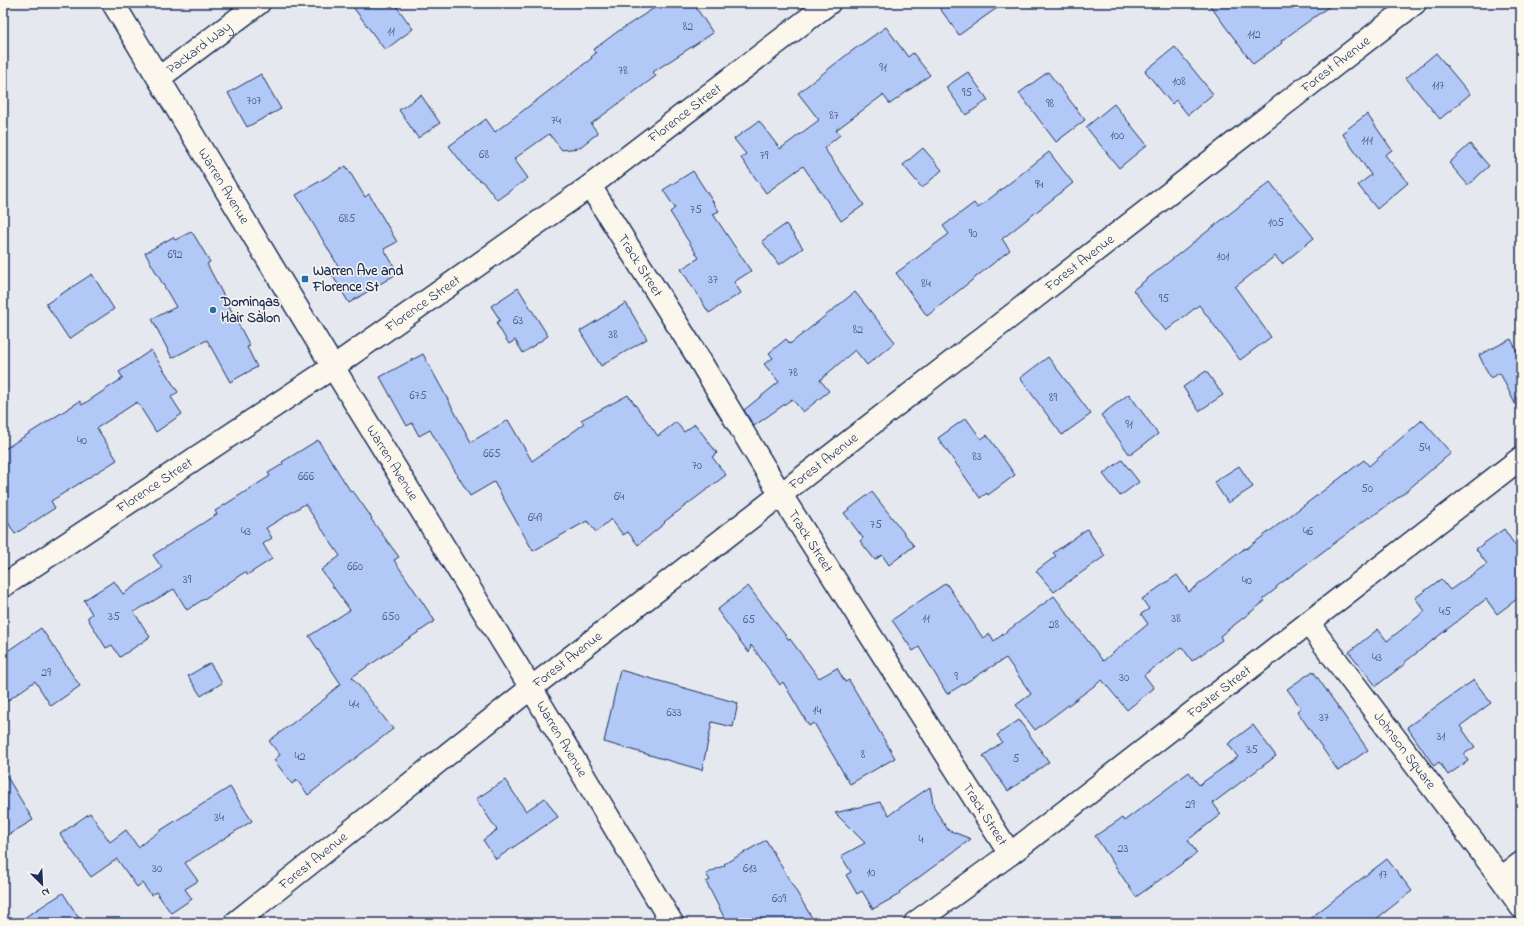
<svg xmlns="http://www.w3.org/2000/svg" width="1524" height="926" font-family="'Indie Flower',sans-serif">
<style>
.building{fill:#b2c8f7;stroke:#1b2f5e}
.lines{fill:none;stroke-linecap:round;stroke-linejoin:round}
.minor-casing{stroke:#1b2f5e;stroke-width:25}
.tertiary-casing{stroke:#1b2f5e;stroke-width:25}
.secondary-casing{stroke:#1b2f5e;stroke-width:25}
.minor{stroke:#fbf7ec;stroke-width:22}
.tertiary{stroke:#fbf7ec;stroke-width:22}
.secondary{stroke:#fbf7ec;stroke-width:22}
.poi-dot{fill:#1f6fb2;stroke:#fbf7ec;stroke-width:1.5}
.labels{text-anchor:middle;dominant-baseline:central;stroke-width:3;stroke-linejoin:round;paint-order:stroke}
.number-label{font-size:12px;fill:#415584}
.street-label{font-size:14px;fill:#1b2f5e;stroke:#fbf7ec}
.poi-label{font-size:14px;font-weight:bold;fill:#1b2f5e;stroke:#fbf7ec;text-anchor:start}
</style>
<rect width="100%" height="100%" fill="#e5e9ef"/>
<filter id="ink" filterUnits="userSpaceOnUse"><feTurbulence type="fractalNoise" baseFrequency=".025" numOctaves="2"/><feDisplacementMap in="SourceGraphic" scale="8" xChannelSelector="R" yChannelSelector="G"/><feConvolveMatrix kernelMatrix="1 2 1 2 8 2 1 2 1" color-interpolation-filters="sRGB"/></filter>
<g filter="url(#ink)">
<path class="building" d="M350,3h44l19,26 -28,21z
M662,3h31l20,30 -60,39 3,4 -65,48 7,9 -19,15 -17,2 -13,-16 -35,25 14,19 -31,22 -12,-16 -16,-12 -20,-26 37,-27 9,13 97,-74 -1,-1 5,-4 -3,-3 24,-18z
M936,3h68l-45,32z
M1208,3h126l-53,38 1,2 -29,21z
M886,27l22,30 5,-4 17,22 -40,29 -7,-9 -47,35 4,5 -16,13 40,57 -23,16 -38,-55 -37,27 -25,-35 5,-4 -12,-15 25,-18 21,28 39,-29 -21,-27 51,-40z
M1175,47l38,47 -25,21 -12,-15 -4,4 -27,-33z
M1436,53l34,41 -30,25 -34,-41z
M968,72l20,28 -22,15 -20,-28z
M1048,72l37,48 -29,22 -37,-49z
M261,74l20,35 -34,18 -19,-34z
M421,95l19,28 -22,15 -19,-28z
M1114,104l33,41 -28,23 -33,-41z
M1367,114l25,36 -7,5 23,28 -31,26 -19,-24 13,-10 -29,-42z
M1470,144l19,22 -21,19 -19,-22z
M923,148l19,22 -20,18 -19,-23z
M1049,152l24,31 -71,56 8,11 -83,66 -31,-43 53,-39 -6,-8 31,-23 4,5z
M346,166l19,31 4,-3 28,48 -13,7 14,24 -49,30 -18,-30 9,-4 -44,-74z
M693,171l26,40 -6,3 38,57 -17,11 7,11 -32,20 -28,-44 18,-11 -29,-46 5,-4 -12,-18z
M1270,182l44,56 -32,26 -7,-8 -40,31 36,50 -31,23 -41,-55 -33,26 -33,-41z
M786,224l17,24 -24,17 -17,-24z
M191,232l3,3 16,27 -3,2 43,82 -3,1 10,20 -27,15 -23,-42 -35,18 -20,-39 24,-12 -31,-54 28,-16 2,3z
M92,274l22,35 -45,30 -23,-35z
M518,288l30,48 -25,17 -8,-13 -6,4 -13,-21 4,-3 -9,-14z
M855,292l40,50 -28,23 -12,-15 -35,30 9,11 -26,21 -11,-13 -38,27 -10,-16 35,-28 -15,-18 9,-6 -4,-5 17,-14 4,5z
M626,303l21,36 -46,27 -21,-35z
M1511,339l10,20v57l-21,-43 -10,5 -11,-23z
M151,350l27,42 -7,5 11,17 -26,18 -19,-30 -40,26 20,32 -66,41 4,7 -40,26 -12,-20v-64l77,-49 2,4 41,-27 -4,-6z
M423,354l48,88 37,-22 24,41 52,-37 -3,-4 47,-25 30,41 18,-14 8,10 11,-8 22,29 -5,4 14,18 -62,47 1,1 -27,22 -10,-13 -5,3 -12,-16 -15,13 -9,-11 -54,30 -39,-69 -24,14 -40,-66 -11,6 -7,-13 -5,3 -27,-49z
M1048,357l43,57 -29,21 -42,-57z
M1206,371l17,24 -24,16 -16,-24z
M1129,394l29,40 -28,21 -29,-40z
M966,418l15,21 6,-4 28,40 -27,20 -1,-2 -7,5 -42,-60z
M1422,420l29,33 -48,41 -33,24 -1,-1 -93,70 1,1 -14,11 2,2 -45,35 2,4 -30,21 -10,-14 -38,28 10,13 -27,22 -25,-30 -67,50 -19,-25 15,-11 -25,-36 -59,36 -28,-47 -6,4 -21,-31 54,-37 37,55 7,-4 4,7 60,-45 49,65 45,-37 -7,-10 8,-5 -7,-10 35,-24 12,17 56,-44 1,1 118,-89 5,6z
M318,440l33,52 2,-1 19,27 -1,1 28,38 -5,3 41,61 -83,56 41,52 -85,66 -11,-15 -5,4 -18,-24 6,-5 -11,-14 58,-44 -1,-1 15,-12 -32,-48 41,-26 -29,-40 19,-14 -35,-52 -39,24 6,10 -9,6 9,15 -25,16 -2,-3 -58,38 -13,-21 -40,23 16,25 -30,20 -8,-12 -6,3 -18,-29v-2l4,-3 -8,-14 30,-19 9,13 39,-26 -9,-13 64,-41 -2,-3 55,-35 -2,-3 15,-9 -1,-2z
M1122,460l17,22 -19,14 -17,-22z
M1239,466l14,21 -25,16 -14,-21z
M872,492l42,54 -25,19 -7,-10 -7,5 -15,-19 3,-3 -19,-25z
M1087,529l18,27 -51,36 -18,-21 20,-15 -3,-3z
M1504,529l17,25v42l-24,18 -11,-15 -81,63 1,1 -30,23 -27,-34 29,-23 9,12 38,-30 -10,-13 26,-19 9,11 37,-26 -11,-15z
M748,586l41,54 1,-1 29,39 18,-10 8,14 4,-2 46,78 -45,26 -36,-61 -5,3 -26,-44 -3,3 -29,-40 -2,8 -32,-43z
M41,628l39,58 -29,20 -16,-25 -32,23v-50z
M210,663l12,20 -21,13 -13,-20z
M620,670l118,33 -5,24 -21,-5 -10,48 -98,-28z
M1313,671l55,79 -30,21 -41,-60 4,-3 -14,-19z
M1474,680l17,23 -31,23 15,21 -11,7 4,7 -20,14 -9,-13 -5,4 -27,-39z
M1019,720l30,42 -41,29 -25,-35 19,-14 -5,-7z
M1253,725l23,31 -63,47 8,11 -33,26 9,13 -61,44 -41,-61 27,-18 2,3 65,-49 10,13 39,-28 -10,-13z
M3,770l30,50 -30,18z
M505,780l21,31 19,-13 13,19 -62,42 -13,-19 14,-10 -21,-31z
M230,787l22,34 -67,42 13,18 -13,8 7,10 -21,14 -15,-21 -5,3 -9,-12 -5,4 -20,-28 -26,18 -31,-43 30,-21 20,29 16,-12 12,17 23,-17z
M930,787l4,21 14,22 23,9 -72,53 1,2 -27,15 -11,-18 -5,3 -11,-19 5,-3 -10,-16 24,-13 -30,-30 45,-11 9,13z
M766,840l17,29 32,54h-88l-21,-41 4,-2 -4,-6 19,-9 -1,-1z
M1387,859l25,32 -41,32h-67z
M63,893l19,30h-66z"/>
<g class="lines">
<g class="minor-casing">
<g id="minor">
<path id="s1" d="M159,78l100,-75"/>
<path id="s2" d="M590,186l104,165 87,144 229,359"/>
<path id="s3" d="M3,586l330,-219 257,-181 239,-183"/>
<path id="s4" d="M1308,623l193,255 20,29"/>
<path d="M1501,878l20,-15"/>
<path id="s5" d="M915,923l95,-69 511,-396"/>
</g>
</g>
<g class="tertiary-casing">
<g id="tertiary">
<path id="s6" d="M235,923l296,-235 884,-685"/>
</g>
</g>
<g class="secondary-casing">
<g id="secondary">
<path id="s7" d="M113,3l220,364 198,321 141,235"/>
</g>
</g>
<use href="#minor" class="minor"/>
<use href="#tertiary" class="tertiary"/>
<use href="#secondary" class="secondary"/>
</g>
</g>
<g class="poi-dot">
<rect x="301" y="275" width="8" height="8" rx="2"/>
<circle cx="213" cy="310" r="4"/>
</g>
<g class="labels">
<g class="number-label">
<text x="688" y="27">82</text>
<text x="391" y="32">11</text>
<text x="1254" y="35">112</text>
<text x="883" y="68">91</text>
<text x="623" y="71">78</text>
<text x="1179" y="82">108</text>
<text x="1438" y="86">117</text>
<text x="967" y="93">95</text>
<text x="254" y="101">707</text>
<text x="1050" y="104">98</text>
<text x="834" y="116">87</text>
<text x="556" y="121">74</text>
<text x="1117" y="136">100</text>
<text x="1367" y="141">111</text>
<text x="484" y="155">68</text>
<text x="764" y="156">79</text>
<text x="1039" y="185">94</text>
<text x="696" y="210">75</text>
<text x="347" y="219">685</text>
<text x="1276" y="223">105</text>
<text x="973" y="234">90</text>
<text x="175" y="255">692</text>
<text x="1223" y="257">101</text>
<text x="713" y="280">37</text>
<text x="926" y="284">84</text>
<text x="1164" y="299">95</text>
<text x="518" y="321">63</text>
<text x="858" y="330">82</text>
<text x="613" y="335">38</text>
<text x="793" y="373">78</text>
<text x="418" y="396">675</text>
<text x="1053" y="398">89</text>
<text x="1129" y="425">91</text>
<text x="82" y="441">40</text>
<text x="1424" y="448">54</text>
<text x="492" y="454">665</text>
<text x="977" y="457">83</text>
<text x="697" y="466">70</text>
<text x="306" y="477">666</text>
<text x="1367" y="489">50</text>
<text x="619" y="497">64</text>
<text x="535" y="518">649</text>
<text x="876" y="525">75</text>
<text x="246" y="532">43</text>
<text x="1308" y="532">46</text>
<text x="355" y="567">660</text>
<text x="187" y="580">39</text>
<text x="1247" y="581">40</text>
<text x="1445" y="612">45</text>
<text x="114" y="617">35</text>
<text x="391" y="617">650</text>
<text x="926" y="619">11</text>
<text x="1176" y="619">38</text>
<text x="749" y="620">65</text>
<text x="1054" y="625">28</text>
<text x="1377" y="658">43</text>
<text x="46" y="673">29</text>
<text x="956" y="677">9</text>
<text x="1124" y="678">30</text>
<text x="354" y="705">44</text>
<text x="817" y="711">14</text>
<text x="674" y="713">633</text>
<text x="1324" y="718">37</text>
<text x="1441" y="737">31</text>
<text x="1252" y="750">35</text>
<text x="863" y="755">8</text>
<text x="300" y="757">42</text>
<text x="1016" y="759">5</text>
<text x="1190" y="805">29</text>
<text x="219" y="818">34</text>
<text x="921" y="840">4</text>
<text x="1123" y="849">23</text>
<text x="157" y="869">30</text>
<text x="750" y="869">613</text>
<text x="871" y="873">10</text>
<text x="1383" y="875">17</text>
<text x="779" y="899">609</text>
</g>
<g class="street-label">
<text stroke="none"><textPath href="#s1" startOffset="50">Packard Way</textPath></text>
<text stroke="none"><textPath href="#s6" startOffset="1396">Forest Avenue</textPath></text>
<text stroke="none"><textPath href="#s3" startOffset="830">Florence Street</textPath></text>
<text stroke="none"><textPath href="#s7" startOffset="214">Warren Avenue</textPath></text>
<text stroke="none"><textPath href="#s6" startOffset="1072">Forest Avenue</textPath></text>
<text stroke="none"><textPath href="#s2" startOffset="94">Track Street</textPath></text>
<text stroke="none"><textPath href="#s3" startOffset="506">Florence Street</textPath></text>
<text stroke="none"><textPath href="#s6" startOffset="748">Forest Avenue</textPath></text>
<text stroke="none"><textPath href="#s7" startOffset="538">Warren Avenue</textPath></text>
<text stroke="none"><textPath href="#s3" startOffset="182">Florence Street</textPath></text>
<text stroke="none"><textPath href="#s2" startOffset="418">Track Street</textPath></text>
<text stroke="none"><textPath href="#s6" startOffset="424">Forest Avenue</textPath></text>
<text stroke="none"><textPath href="#s5" startOffset="382">Foster Street</textPath></text>
<text stroke="none"><textPath href="#s7" startOffset="862">Warren Avenue</textPath></text>
<text stroke="none"><textPath href="#s4" startOffset="160">Johnson Square</textPath></text>
<text stroke="none"><textPath href="#s2" startOffset="742">Track Street</textPath></text>
<text stroke="none"><textPath href="#s6" startOffset="100">Forest Avenue</textPath></text>
</g>
<g class="poi-label">
<text x="313" y="271">Warren Ave and<tspan x="313" dy="16">Florence St</tspan></text>
<text x="221" y="302">Domingas<tspan x="221" dy="16">Hair Salon</tspan></text>
</g>
</g>
<rect width="1524" height="926" fill="none" stroke="#fbf7ec" stroke-width="16"/>
<rect x="8" y="8" width="1508" height="910" fill="none" stroke="#1b2f5e" stroke-width="1.5" filter="url(#ink)"/>
<g transform="translate(42 884) rotate(156)" stroke="#fbf7ec" stroke-width="3" paint-order="stroke">
<path d="M0-3L7 15L0 10L-7 15Z" fill="#1b2f5e"/>
<text y="-6" font-size="11" font-weight="bold" text-anchor="middle" fill="#1b2f5e">N</text>
</g>
</svg>
